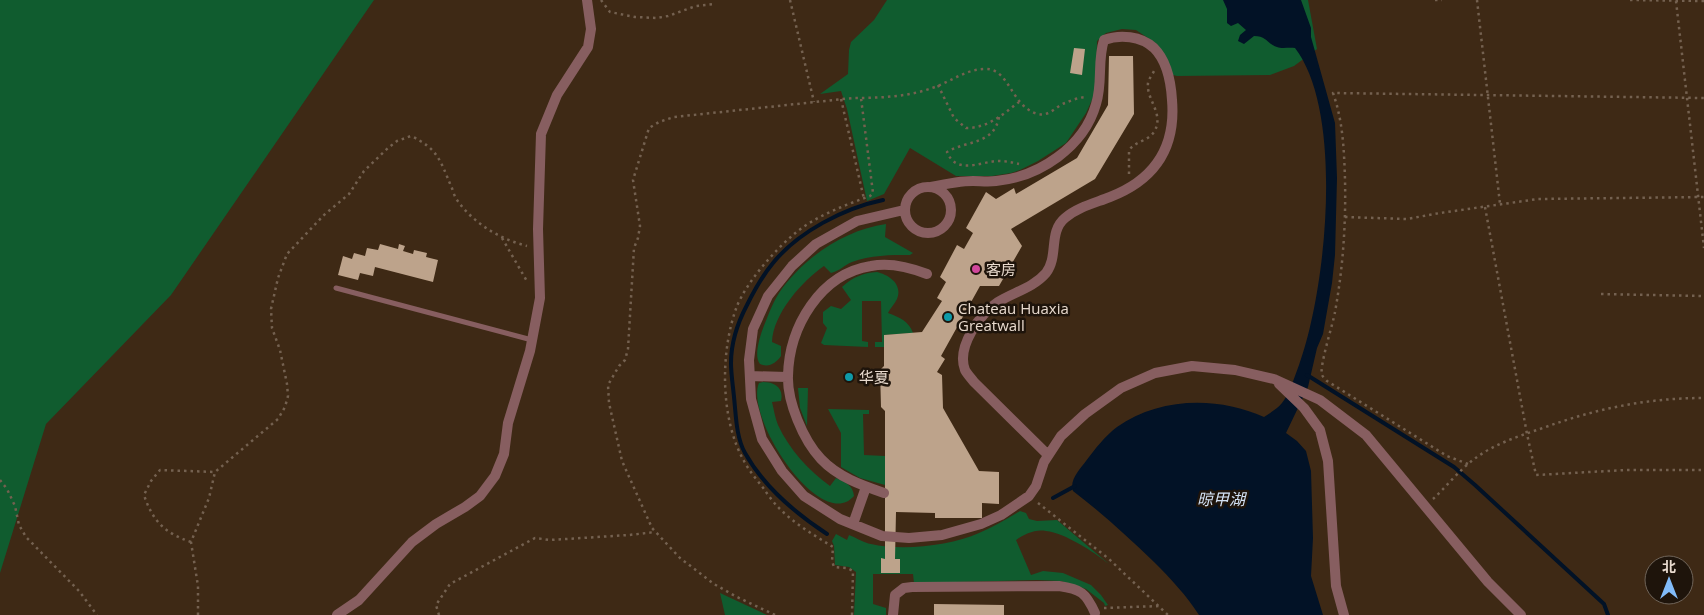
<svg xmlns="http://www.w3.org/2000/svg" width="1704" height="615" font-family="'Open Sans','Noto Sans SC',sans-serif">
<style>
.green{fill:#105c2f}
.water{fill:#021226}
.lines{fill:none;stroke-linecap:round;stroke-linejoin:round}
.stream{stroke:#021226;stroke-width:4}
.building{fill:#bda38b}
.path{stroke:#746150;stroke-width:2.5;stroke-dasharray:2.5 4;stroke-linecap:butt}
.lane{stroke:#875e60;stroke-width:5}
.street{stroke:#875e60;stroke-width:10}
.hotel-dot{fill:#d1479c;stroke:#1e140b;stroke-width:2}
.culture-dot{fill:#0f9aa8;stroke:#1e140b;stroke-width:2}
.labels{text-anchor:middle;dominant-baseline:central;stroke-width:5;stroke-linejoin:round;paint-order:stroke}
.poi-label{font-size:15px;fill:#e9dbcf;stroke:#1e140b;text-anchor:start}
.water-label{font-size:16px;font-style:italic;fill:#d2e1f4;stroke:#1e140b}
</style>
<rect width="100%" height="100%" fill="#3e2915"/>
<path class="green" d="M0,0h374l-203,295 -125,129 -46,149z
M887,0h421l9,49 -23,17 -24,9 -93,1 -4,-1 -16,-31 -21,-14 -14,-1 -16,4 -9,8 -1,50 -10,22 -20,30 -28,18 -18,9 -9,3 -19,3h-36l-46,-28 -26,46 -17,7 -20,-92 -6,-18 -21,3 28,-20 1,-24 2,-8 23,-22z
M886,224l-1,13 28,16 -3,2c-19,0 -40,0 -58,7 -8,3 -12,9 -21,11l-7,-7c-22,15 -51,48 -52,76l9,4v10c-5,7 -12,12 -21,8 -6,-7 -1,-24 2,-33 5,-13 10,-27 17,-38 24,-35 65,-63 107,-69z
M877,272c12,3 26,12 20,27 -2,5 -7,9 -9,14 11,4 21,8 25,20l-29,2v12h-9v-5h7l-1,-41h-19v40l6,1v5l-44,-2 -3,-2 6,-15 -4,-5v-11l8,-6 10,3 10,-9 -9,-13c11,-10 21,-14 35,-15z
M763,382c12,0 21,6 18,19l-9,1c2,8 3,16 6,23 11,24 31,46 52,61l6,-8c9,4 17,7 18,18 -33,38 -110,-79 -95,-113z
M798,388h10l-1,38 -7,-18z
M828,409l41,1v4h-6l1,41 21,1v29l-25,-7 -19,-11v-34z
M1020,511l6,2 3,6 8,2 20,-1 52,44c-15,-12 -44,-31 -63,-33 -11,-2 -21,3 -30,9l15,35 12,-4 20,2 28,12 10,10 7,10 -3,1 -1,-3 -18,-14 -25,-8 -24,-1 -123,3 -1,-9h-40v30l13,4v7h-32l2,-43 -7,-5 -14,-2 -1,-19 -2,-5 4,-7 11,6 2,-5c8,3 15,8 22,9 31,7 79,2 108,-11 14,-6 27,-14 41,-22z
M720,593l47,22h-42z"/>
<path class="water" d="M1223,0h78l10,28v9l24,86 2,55 -2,77 -3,28 -9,51 -6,14 -9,39 -22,46 11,8 9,10 5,20 2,67 -2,38 12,39h-124c-12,-19 -29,-37 -45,-53 -26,-25 -52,-49 -81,-71 -4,-11 7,-22 13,-30 9,-12 19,-25 31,-34 42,-30 101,-31 147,-10 6,-4 13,-8 18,-14 8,-10 12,-25 17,-38 27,-74 46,-252 -4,-317 -6,-1 -13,1 -18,-1 -10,-3 -10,-11 -23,-11l-10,8 -6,-3 2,-6 6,-5 -8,-7 -7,3 -4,-3v-14z"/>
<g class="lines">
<path class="stream" d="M1307,375l147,92 21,18 129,119 4,11
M1053,498l22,-12
M827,534c-32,-21 -63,-47 -82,-81 -9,-16 -9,-38 -11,-56 -1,-11 -3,-23 -3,-34 0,-20 7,-41 16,-58 7,-14 16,-30 26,-42 25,-31 71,-55 110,-63"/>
</g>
<path class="building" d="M1074,48l11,1 -3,26 -12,-2z
M1109,56h24l1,58 -39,65 -84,50 11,17 -23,40h-19l-39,70 4,3 -8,13 5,3 1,33 36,63 20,1v32l-17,-1v15h-47v-5l-39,-1 -1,47h5v14h-19v-15l4,1v-148l-4,-4 -1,-37 4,-4v-31l38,-3 20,-31 -5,-3 9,-16 -6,-5 17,-32 7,4 9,-16 -7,-5 20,-36 10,7 18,-11 2,6 61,-36 31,-53z
M380,244l18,5 1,-5 6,2 -2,5 10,3 1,-4 13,3 -1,4 12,3 -5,22 -58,-15 -2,9 -13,-3 -2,7 -20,-5 5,-19 9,3 2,-6 11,3 2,-8 11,2z
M934,604l70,1v10h-70z"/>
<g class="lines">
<path class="path" d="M601,0l9,12 25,5 22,1 11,-2 28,-10 18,-2
M790,0l24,102
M1435,0h7
M1477,0l23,204
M1630,0l74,1
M1676,1l28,247
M938,85l16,33 12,10c22,0 36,-13 53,-26
M841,99l23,100
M999,117c-5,28 -32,23 -52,35 9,22 31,11 49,9 9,0 15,1 23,3
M1129,174v-24c7,-9 19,-9 25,-18 11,-18 -8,-32 -6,-49 1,-5 5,-9 7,-14
M1485,207l42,227 9,41 90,-5h78
M1345,217l62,2 33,-6 98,-14 166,-2
M502,238l26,45
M1601,294l103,2
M1468,464l-21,-8 -120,-75c-2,-2 -4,-4 -5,-6 -3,-8 11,-51 13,-63 8,-44 11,-88 10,-133 -1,-29 -2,-58 -12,-86l371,5
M0,480l7,9 8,17 4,19 7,12 53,54 18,24
M1433,499c14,-13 28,-31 44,-42 18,-13 42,-21 63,-28 55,-20 105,-31 164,-31
M1038,503l71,56 59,56
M191,542c-26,-9 -38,-20 -47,-47l7,-14 9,-11 55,2
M1104,608l56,-2
M198,615v-29l-7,-44 18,-44 6,-26 63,-53 7,-12 3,-11 -1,-12 -7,-34 -8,-22 -1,-19 7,-31 9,-24 37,-39 25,-21 15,-23 24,-23 9,-7 14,-5c27,13 29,24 40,50 2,4 3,10 6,14 17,24 43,39 70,46
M439,615l-3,-10 14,-21 85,-46 15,2 79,-5 26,-3
M775,615l-40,-19 -21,-12 -34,-26 -28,-30 -30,-67 -13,-58 -1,-18 11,-19 6,-6 3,-11 6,-101 4,-10 2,-12 -7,-46 16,-52 10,-6 15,-5 179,-19c26,0 54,-1 79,-10 19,-6 33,-19 54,-19 24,0 25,38 52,45 11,3 18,-8 27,-11 7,-3 15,-6 22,-6
M852,615l1,-44 -6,-3 -13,-1 -2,-6 1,-14c-19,-12 -40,-24 -55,-40 -5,-5 -10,-12 -14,-18 -7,-9 -15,-18 -20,-28 -24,-42 -24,-110 -7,-155 10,-24 36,-54 56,-71 22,-19 50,-29 77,-39l3,-3 -12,-95"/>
<path class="lane" d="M336,288l196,52"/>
<path class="street" d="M905 210a23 23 0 1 1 46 0a23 23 0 1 1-46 0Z
M931,187c14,-3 28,-6 42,-6 7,0 15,1 23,0 43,-4 88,-34 100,-77 7,-21 1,-43 8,-64 16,-6 37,-4 50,8 13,13 17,35 18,52 4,48 -18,80 -62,97 -15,6 -32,10 -45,21 -17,14 -6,38 -19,55 -13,15 -32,19 -48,29 -18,12 -42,45 -33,68 2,4 6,8 9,12l74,73
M904,210l-47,11 -41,23 -24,22 -24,30 -15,33 -4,31 2,39 11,40 20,32 22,25 36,23 42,17 27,2 33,-3 39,-11 20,-9 28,-19 7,-10 8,-24 17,-26 24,-22 36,-26 34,-15 37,-7 43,4 39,9 46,21 46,35 122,147 33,33
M750,376l37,1
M1279,384l25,24 16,22 8,31 8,125 8,29
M884,493c-23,-8 -46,-16 -63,-34 -18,-19 -34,-58 -33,-83 1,-49 32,-102 83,-110 19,-4 38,1 56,8
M853,524l13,-37
M337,615l22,-15 53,-58 24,-18 29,-17 15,-11 15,-20 9,-22 4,-31 22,-72 10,-53 -2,-69 3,-95 16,-39 31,-48 3,-18 -4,-29
M893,615l2,-20 9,-7 8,-1 147,-1c22,3 27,7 36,27"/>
</g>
<circle class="hotel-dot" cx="976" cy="269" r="5"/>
<g class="culture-dot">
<circle cx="948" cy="317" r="5"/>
<circle cx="849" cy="377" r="5"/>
</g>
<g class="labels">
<g class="poi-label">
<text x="986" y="269">客房</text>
<text x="958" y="308">Chateau Huaxia<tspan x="958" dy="17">Greatwall</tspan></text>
<text x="859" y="377">华夏</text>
</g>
<g class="water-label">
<text x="1221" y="499">晾甲湖</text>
</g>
</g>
<g transform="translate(1669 580)"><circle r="24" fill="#1e140b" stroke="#6f6459"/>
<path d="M0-4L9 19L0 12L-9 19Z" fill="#82bcfa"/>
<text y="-8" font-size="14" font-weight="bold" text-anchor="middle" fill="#e9dbcf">北</text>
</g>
</svg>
